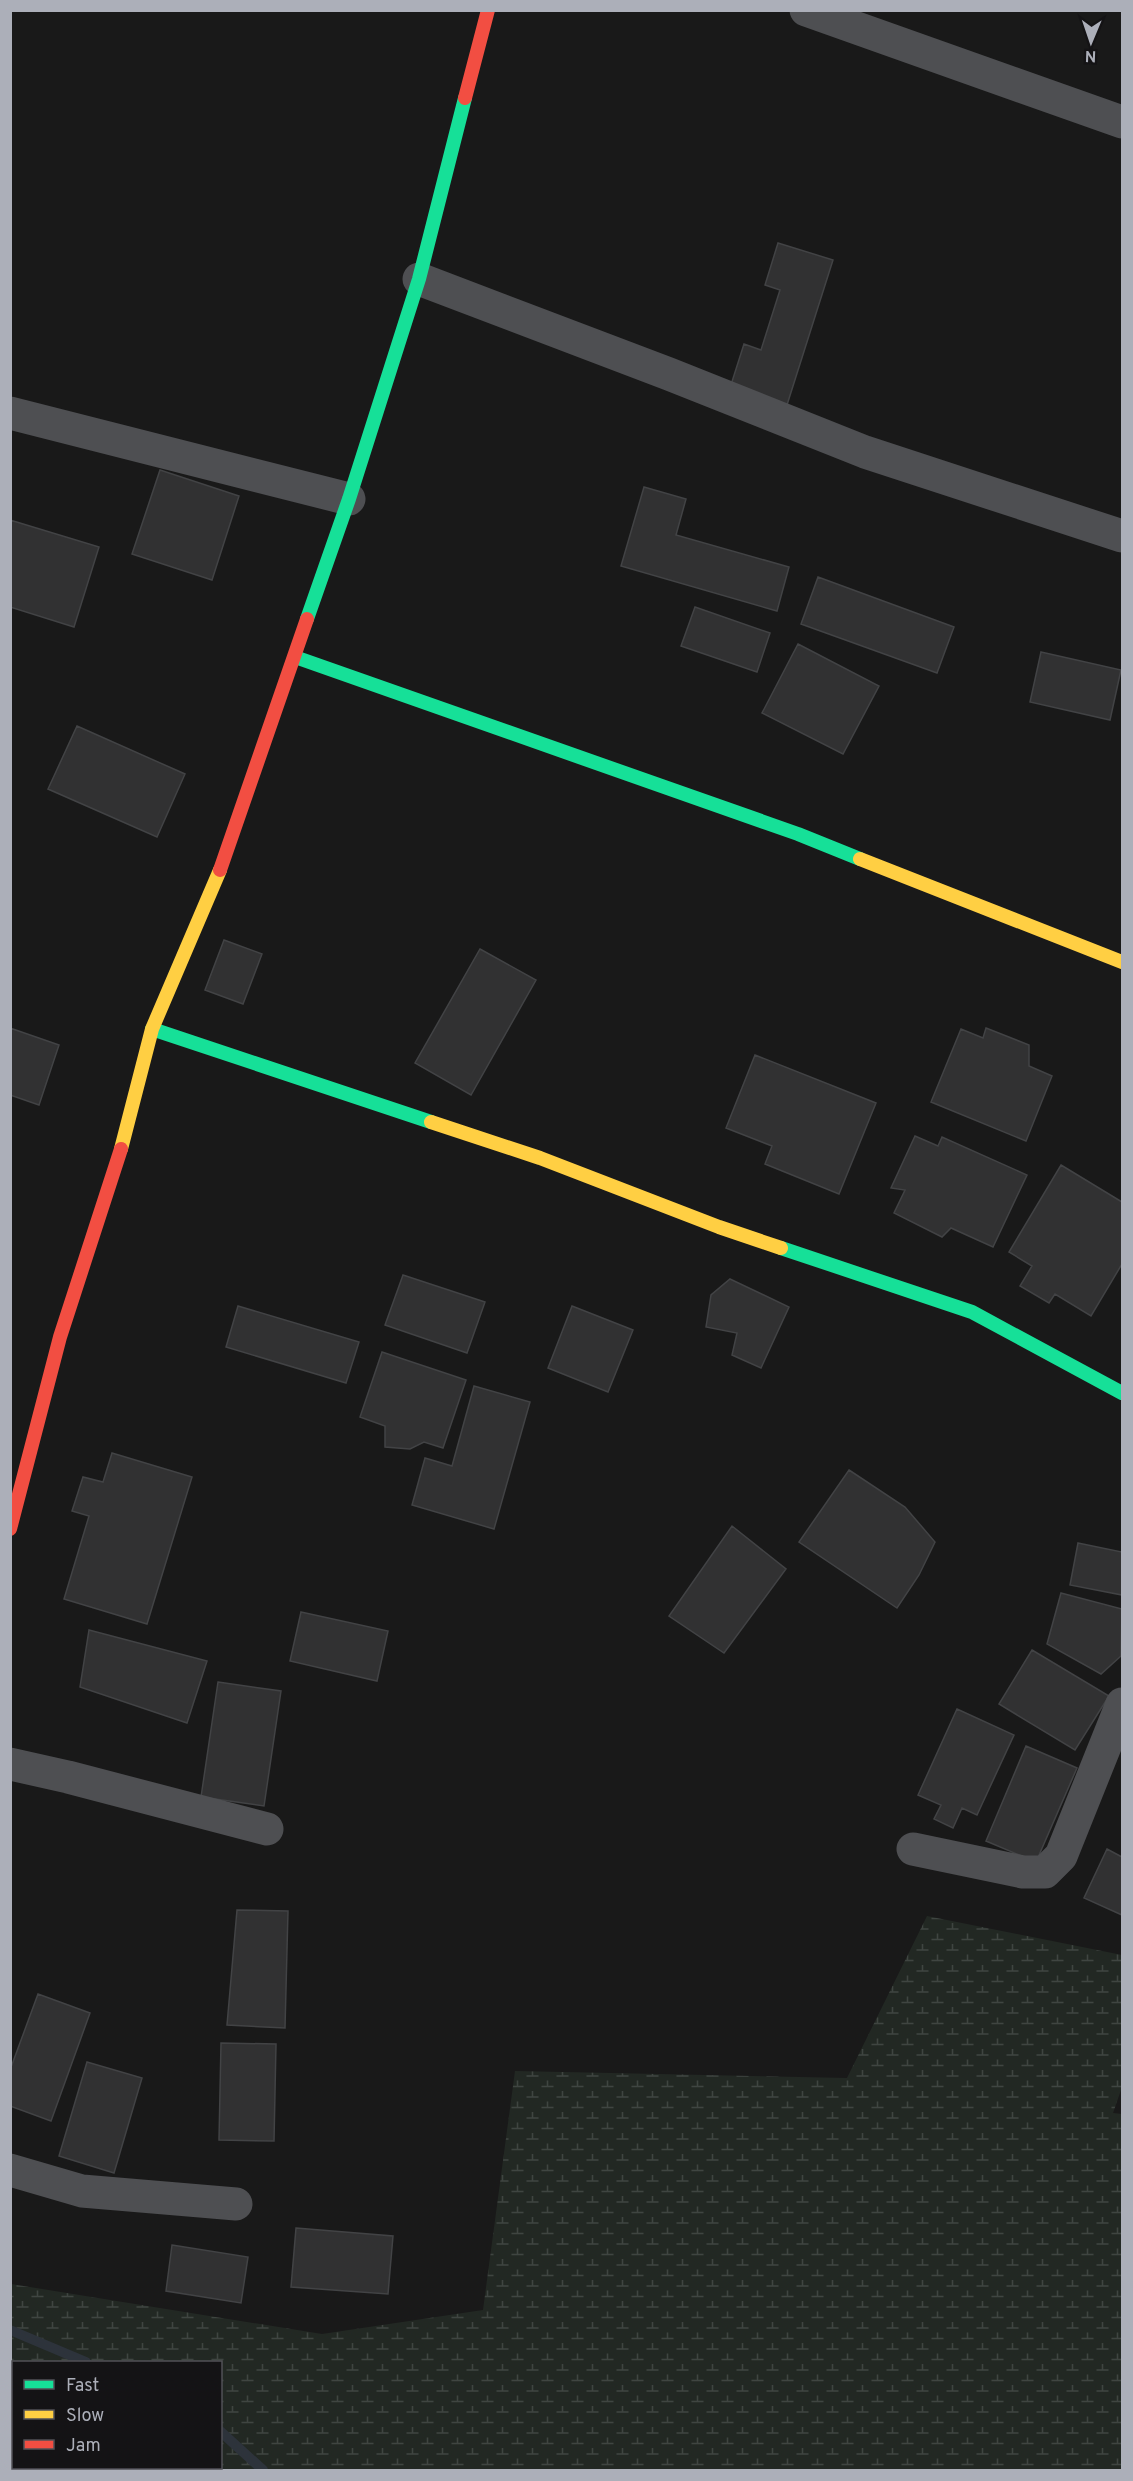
<svg xmlns="http://www.w3.org/2000/svg" width="1133" height="2481" font-family="Overpass,sans-serif">
<style>
.wetland{fill:url(#wetland-marsh);fill-rule:evenodd}
.lines{fill:none;stroke-linecap:round;stroke-linejoin:round}
.stream{stroke:#2d333b;stroke-width:10}
.building{fill:#313132;stroke:#424345;stroke-width:1.5}
.street{stroke:#4e4f52;stroke-width:33}
.fast{stroke:#16e098;stroke-width:14}
.slow{stroke:#ffcf43;stroke-width:14}
.jam{stroke:#f24e42;stroke-width:14}
</style>
<defs>
<pattern id="wetland-marsh" width="20" height="14" patternUnits="userSpaceOnUse" patternTransform="scale(1.5)"><rect width="20" height="14" fill="#222823"/><path d="M1 5h8M5 5V1M11 12h8M15 12V8" fill="none" stroke="#3f4541"/></pattern>
</defs>
<rect width="100%" height="100%" fill="#191919"/>
<path class="wetland" d="M927,1916l195,39v132l-9,26 9,1v356h-1111v-186l311,50 161,-24 32,-239 332,7zM14,2362h206v106h-206z"/>
<g class="lines">
<path class="stream" d="M10,2330l76,32
M220,2431l43,39"/>
</g>
<path class="building" d="M778,243l55,17 -47,148 -57,-17 15,-47 17,6 19,-60 -15,-5z
M160,470l79,26 -27,84 -80,-26z
M644,487l42,12 -10,36 113,32 -12,44 -156,-45z
M10,520l89,27 -25,80 -64,-20z
M818,577l136,50 -17,46 -136,-49z
M695,607l75,26 -13,39 -76,-26z
M798,644l81,42 -36,68 -81,-41z
M1041,652l80,18 -11,50 -80,-18z
M77,726l108,48 -28,63 -109,-48z
M224,940l38,14 -19,50 -38,-14z
M480,949l56,31 -65,115 -56,-32z
M10,1028l49,17 -20,60 -29,-10z
M986,1028l43,17v21l23,10 -26,65 -95,-39 30,-73 22,9z
M755,1055l121,48 -37,91 -74,-30 7,-18 -46,-18z
M915,1136l23,10 4,-9 85,38 -34,72 -42,-19 -9,9 -48,-24 11,-23 -14,-2z
M1061,1165l61,37v62l-31,52 -36,-22 -6,9 -29,-17 12,-20 -23,-14z
M403,1275l82,27 -18,51 -82,-28z
M730,1279l59,28 -28,61 -29,-13 5,-22 -31,-6 5,-32z
M238,1306l121,36 -13,41 -120,-36z
M572,1306l61,24 -25,62 -60,-24z
M382,1352l84,28 -23,68 -19,-6 -14,7 -25,-2v-21l-25,-9z
M474,1386l56,16 -36,127 -82,-24 13,-47 27,8z
M112,1453l80,24 -45,147 -83,-25 25,-83 -17,-5 11,-34 20,5z
M849,1470l56,37 30,35 -16,33 -22,33 -98,-66z
M732,1526l54,43 -62,84 -55,-37z
M1078,1543l44,9v43l-52,-10z
M1061,1593l61,16 -1,47 -20,18 -54,-30z
M301,1612l87,19 -11,50 -87,-20z
M89,1630l118,31 -20,62 -107,-36z
M1032,1650l77,46 -34,54 -76,-46z
M218,1682l63,9 -17,115 -63,-9z
M957,1709l57,26 -37,80 -15,-7 -9,20 -19,-9 7,-14 -23,-10z
M1026,1746l51,22 -41,94 -50,-21z
M1107,1849l15,8v58l-38,-17z
M237,1910l51,1 -3,117 -58,-3z
M38,1994l52,19 -39,108 -41,-15v-36z
M221,2043l55,1 -2,97 -55,-1z
M87,2062l55,16 -28,95 -55,-17z
M296,2228l97,8 -5,58 -97,-7z
M172,2245l76,12 -7,46 -75,-12z"/>
<g class="lines">
<path class="street" d="M806,10l316,112
M419,279l250,95 196,78 257,84
M10,413l339,86
M10,1764l58,13 199,52
M913,1849l110,23h22l16,-16 61,-152
M10,2170l72,21 154,13"/>
<path class="fast" d="M307,619l42,-120 70,-220 46,-181
M295,657l503,177 62,25
M152,1029l279,93
M781,1248l191,64 150,81"/>
<path class="slow" d="M860,859l262,103
M431,1122l109,36 179,69 62,21
M121,1149l31,-120 68,-159"/>
<path class="jam" d="M465,98l23,-88
M220,870l87,-251
M10,1529l50,-192 61,-188"/>
</g>
<rect width="1133" height="2481" fill="none" stroke="#acafb9" stroke-width="24"/>
<rect x="12" y="2361" width="210" height="108" fill="#141315" stroke="#515157" stroke-width="1.5"/>
<rect x="24" y="2380" width="30" height="9" fill="#16e098" stroke="#515157" stroke-width="1.5"/>
<text x="66" y="2391" font-size="18" fill="#acafb9">Fast</text>
<rect x="24" y="2410" width="30" height="9" fill="#ffcf43" stroke="#515157" stroke-width="1.5"/>
<text x="66" y="2421" font-size="18" fill="#acafb9">Slow</text>
<rect x="24" y="2440" width="30" height="9" fill="#f24e42" stroke="#515157" stroke-width="1.5"/>
<text x="66" y="2451" font-size="18" fill="#acafb9">Jam</text>
<g transform="translate(1091 42) rotate(182)" stroke="#141315" stroke-width="4.5" paint-order="stroke">
<path d="M0-4.5L10 22L0 15L-10 22Z" fill="#acafb9"/>
<text y="-9" font-size="16" font-weight="bold" text-anchor="middle" fill="#acafb9">N</text>
</g>
</svg>
